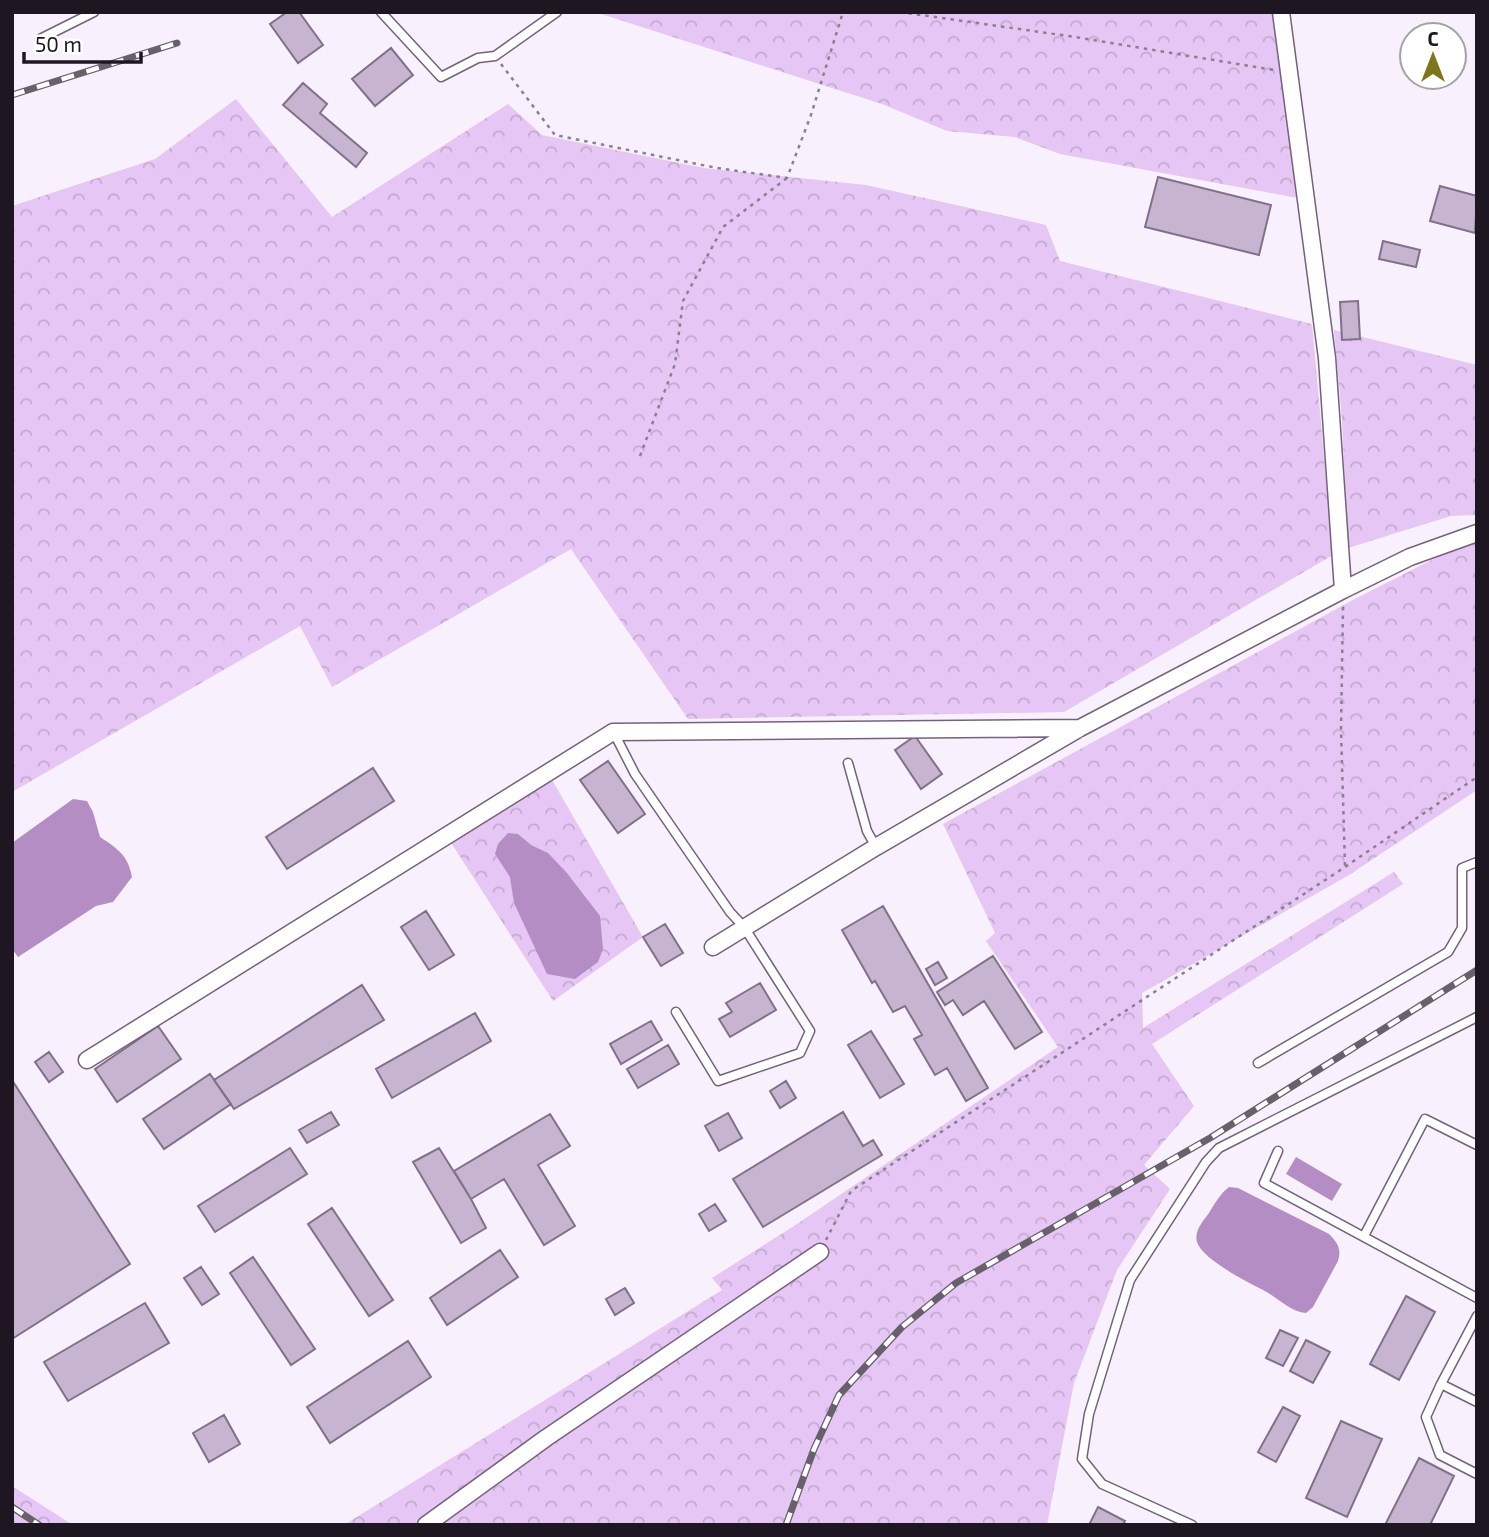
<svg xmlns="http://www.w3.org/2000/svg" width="1489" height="1537" font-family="'Exo 2',sans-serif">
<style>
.forest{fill:url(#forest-crowns)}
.water{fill:#b48dc5}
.building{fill:#c7b4d0;stroke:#82708a;stroke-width:2}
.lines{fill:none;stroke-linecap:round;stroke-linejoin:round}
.lane-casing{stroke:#74627c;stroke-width:11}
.street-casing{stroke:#74627c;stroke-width:19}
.path{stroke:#89828c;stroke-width:2.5;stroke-dasharray:3.5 5;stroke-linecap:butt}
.lane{stroke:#fff;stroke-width:8}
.street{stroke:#fff;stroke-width:16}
.rail-casing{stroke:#68616b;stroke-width:7}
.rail{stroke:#fff;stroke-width:4.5;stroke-dasharray:13;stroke-linecap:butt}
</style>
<defs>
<pattern id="forest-crowns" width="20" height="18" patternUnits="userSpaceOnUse" patternTransform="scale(1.75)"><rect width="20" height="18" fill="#e5c6f4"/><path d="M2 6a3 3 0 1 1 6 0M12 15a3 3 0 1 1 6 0" fill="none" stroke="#c4a9d1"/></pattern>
</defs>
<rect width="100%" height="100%" fill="#f8f0fc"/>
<path class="forest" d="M595,12h677l26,186 -238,-44 -45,-17 -68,-6 -65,-27z
M236,99l96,118 176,-113 34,31 162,33 162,17 180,40 14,36 252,63 21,231 -269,157 -376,7 -117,-170 -239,138 -32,-61 -288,166v-586l143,-47z
M1334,330l143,35v150l-26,1 -103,32 -6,-128z
M1477,541v249l-128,85 -207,118 1,35 251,-156 9,12 -251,160 42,62 -50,59 26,24 -53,81 -43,113 -27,142h-703l378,-235 -10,-12 85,-54 261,-177 -72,-106 9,-8 -52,-109 408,-223 116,-59z
M552,780l91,157 -90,64 -103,-160z
M12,1486l61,39h-61z"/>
<path class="water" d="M73,799l14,2 6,11 7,25c18,12 28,18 32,40l-19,25 -17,4 -78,51 -6,-8v-106z
M508,833l10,1 13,11 17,8 19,20 33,43 3,33 -5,13 -23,17 -28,-5 -33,-71 -4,-26 -15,-23 3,-10z
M1296,1157l46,27 -10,17 -46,-27z
M1229,1187l9,1 91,46c8,8 13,15 9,27l-25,46 -7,6c-16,-1 -29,-16 -43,-23 -16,-8 -61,-31 -66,-48 -3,-11 6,-21 12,-29 6,-10 11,-19 20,-26z"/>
<path class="building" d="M287,12h12l24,33 -25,18 -28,-39z
M391,48l22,27 -38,31 -23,-27z
M303,83l24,21 -7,9 47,40 -11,14 -73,-62z
M1158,177l113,28 -12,50 -114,-28z
M1440,186l37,10 -2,37 -45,-12z
M1383,241l37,9 -4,17 -37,-8z
M1358,301l2,38 -18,1 -2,-38z
M915,736l27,38 -21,15 -26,-39z
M608,761l37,53 -27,19 -38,-53z
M373,768l21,33 -107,68 -21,-32z
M883,906l105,182 -22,13 -19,-33 -12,7 -21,-36 8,-4 -17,-29 -12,6 -18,-31 -3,2 -30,-53z
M426,911l28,44 -25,15 -28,-43z
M665,924l18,29 -22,13 -18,-29z
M993,956l49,76 -27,17 -31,-48 -21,14 -10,-15 -8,5 -8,-13z
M938,962l9,16 -12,7 -9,-16z
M760,983l16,27 -46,27 -11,-18 13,-7 -6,-9z
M362,985l22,35 -150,89 -20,-29z
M475,1013l16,28 -99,57 -16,-29z
M651,1021l11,19 -41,24 -11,-20z
M158,1026l23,33 -64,43 -22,-33z
M871,1031l33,53 -24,14 -32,-53z
M668,1045l11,19 -41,24 -11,-19z
M49,1052l14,20 -14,10 -14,-20z
M210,1074l21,30 -67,45 -21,-30z
M12,1080l118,184 -118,75z
M786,1081l10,17 -16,10 -10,-17z
M331,1112l8,13 -32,18 -8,-13z
M843,1112l20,34 10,-6 9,15 -119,72 -30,-48z
M728,1113l14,25 -23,13 -14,-25z
M550,1114l20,32 -32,19 37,61 -31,19 -40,-66 -33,20 -17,-28z
M290,1148l17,26 -92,58 -17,-26z
M439,1148l32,51 15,29 -25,15 -48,-81z
M715,1204l11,17 -17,10 -10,-17z
M332,1208l61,92 -24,16 -61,-92z
M500,1250l18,27 -71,48 -17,-27z
M253,1257l62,92 -24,16 -61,-92z
M201,1267l18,27 -17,11 -18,-27z
M625,1288l9,15 -19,12 -9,-16z
M1406,1296l29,16 -36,68 -29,-16z
M145,1303l24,40 -101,58 -24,-39z
M1280,1330l18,8 -15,28 -17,-8z
M1306,1340l24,12 -17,31 -23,-12z
M408,1341l23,36 -101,66 -23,-36z
M1283,1407l17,9 -24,46 -18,-10z
M224,1415l16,29 -31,18 -16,-29z
M1341,1421l41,18 -35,78 -41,-19z
M1419,1458l35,18 -24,49h-45z
M1098,1507l27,14 -2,4h-34z"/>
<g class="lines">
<g class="lane-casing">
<path id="lane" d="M381,12l60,65 37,-19 17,-2 62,-44
M40,39l54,-27
M614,733l21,41 95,138 14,15 66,104 -10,22 -82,28 -42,-69
M848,763l19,68 9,16
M1258,1063l190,-111 14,-24v-60l15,-6
M1278,1151l-14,32 213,115
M1364,1236l61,-117 52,26
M1477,1316l-36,68 36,18
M1441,1384l-15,33 14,38 37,19
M1192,1525l-90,-41 -20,-25 7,-45 41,-134 76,-118 13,-14 258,-131"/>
</g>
<g class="street-casing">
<path id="street" d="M1281,12l46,346 16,232
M713,947l163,-100 204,-119 263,-138 67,-33 67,-24
M87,1060l526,-328 467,-4
M426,1525l120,-87 274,-186"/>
</g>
<path class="path" d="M900,12l175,25 199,33
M501,64l54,71 162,33 70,10 24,-63 32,-103
M640,456l35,-92 8,-63 40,-74 64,-49
M1343,607l-2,123 4,136
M826,1240l25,-49 494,-324 132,-90"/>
<use href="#lane" class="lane"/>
<use href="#street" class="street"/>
<g class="rail-casing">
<path id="rail" d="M12,95l165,-52
M12,1507l27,18
M786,1525l28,-76 25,-54 63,-68 54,-44 254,-145 267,-168"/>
</g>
<use href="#rail" class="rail"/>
</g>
<rect width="1489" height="1537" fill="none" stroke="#1e1721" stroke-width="28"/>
<g transform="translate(1433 56)"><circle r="33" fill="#ffffff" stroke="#a5a2a6" stroke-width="2"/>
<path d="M0-5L12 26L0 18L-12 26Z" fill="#7d771b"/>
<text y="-10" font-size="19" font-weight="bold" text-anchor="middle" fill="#1e1721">С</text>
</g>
<path d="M24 52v10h117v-10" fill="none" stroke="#1e1721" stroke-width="3.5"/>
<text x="35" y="52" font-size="21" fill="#1e1721" stroke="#ffffff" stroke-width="5" paint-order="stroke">50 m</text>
</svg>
